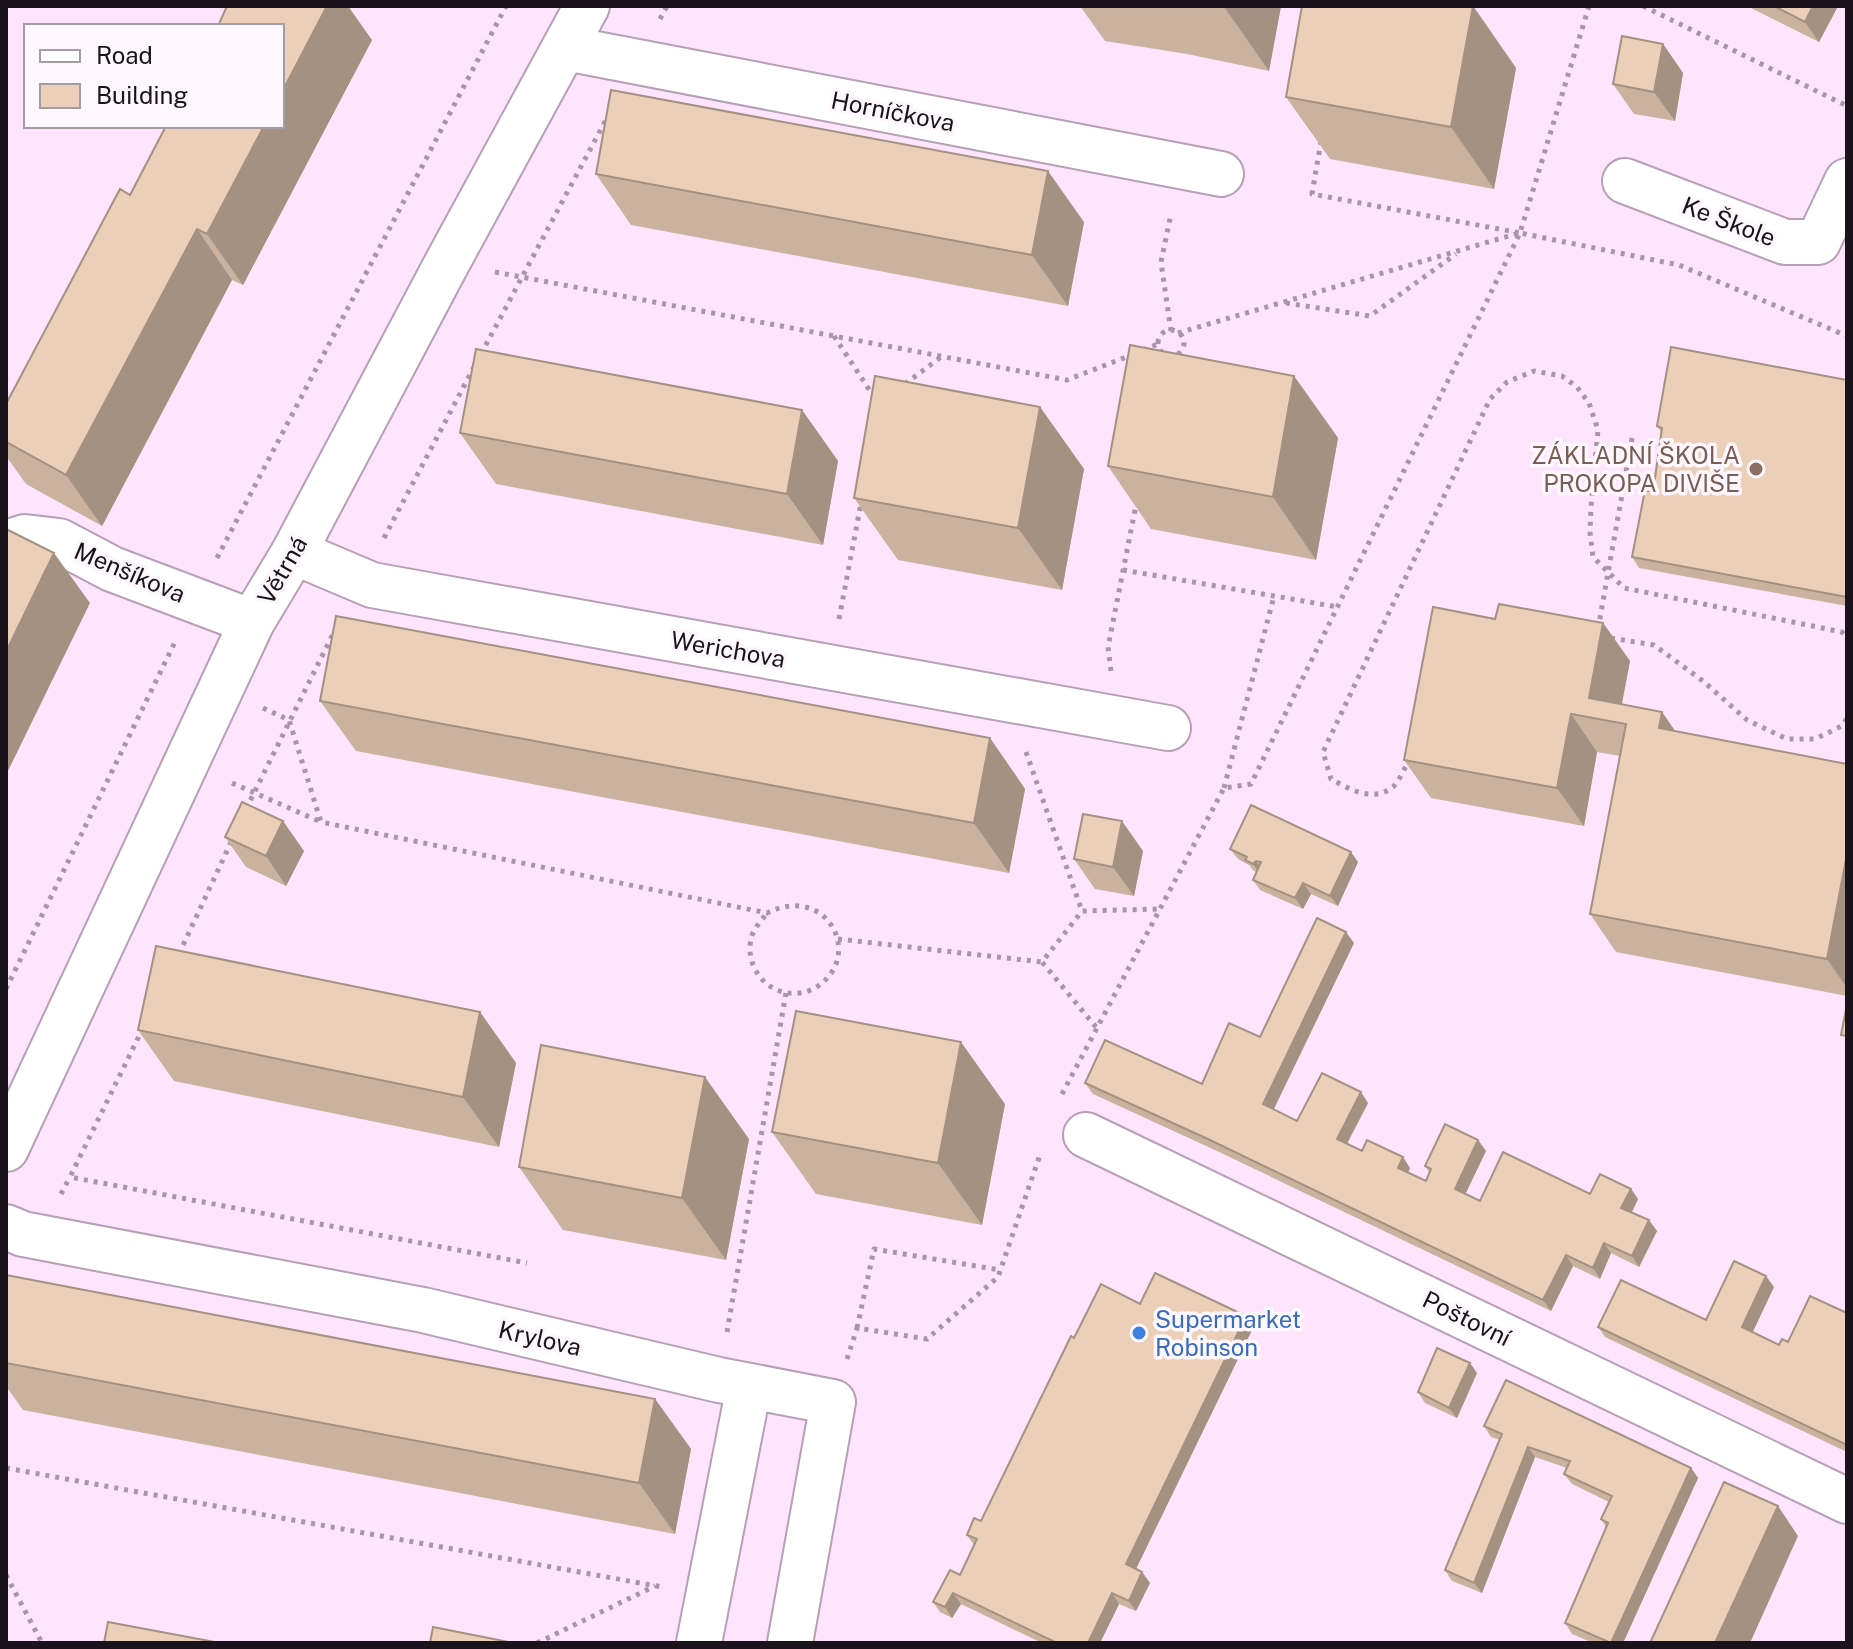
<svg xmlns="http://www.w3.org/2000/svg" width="1853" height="1649" font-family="'Public Sans',sans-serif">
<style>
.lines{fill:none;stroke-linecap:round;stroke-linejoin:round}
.street-casing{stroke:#b79fb7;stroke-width:48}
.path{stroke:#a895a7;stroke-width:5;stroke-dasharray:4 6;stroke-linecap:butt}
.street{stroke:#fff;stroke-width:44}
.wall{fill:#cab29e}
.shaded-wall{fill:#a49181}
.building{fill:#ebcfb8;stroke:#a49181;stroke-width:2}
.education-dot{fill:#8d6e63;stroke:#fef8fe;stroke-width:3}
.shop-dot{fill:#3f7fe0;stroke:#fef8fe;stroke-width:3}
.labels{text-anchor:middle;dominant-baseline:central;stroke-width:7;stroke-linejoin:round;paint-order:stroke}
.street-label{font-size:24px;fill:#1b131b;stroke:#fef8fe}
.education-label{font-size:24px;fill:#785e54;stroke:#fef8fe;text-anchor:end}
.shop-label{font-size:24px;fill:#366cbe;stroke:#fef8fe;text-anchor:start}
</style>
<rect width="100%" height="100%" fill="#fee4fd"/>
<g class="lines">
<g class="street-casing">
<path id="street" d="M565,48l656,126
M1625,181l160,61h33l29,-61
M6,543l19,-6 34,4 53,28 140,53
M294,552l78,33 796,143
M1086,1135l761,366
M6,1149l246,-527 42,-70 153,-289 140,-257
M6,1227l17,7 400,76 296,70 114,22 -43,241
M699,1643l50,-257"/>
</g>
<path class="path" d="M1589,6l-69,227 159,32 168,71
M1643,6l204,100
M660,19l7,-13
M1321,141l-9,53 208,39
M495,272l572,108 67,-26
M1286,303l84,13 86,-62
M1158 343a13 13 0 1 1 26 0a13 13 0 1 1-26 0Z
M1171,331l-10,-69 10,-48
M1178,333l341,-100
M834,336l40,61
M1143,350l15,-6
M481,354l127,-238
M905,384l36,-27
M384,538l90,-171
M217,558l289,-552
M1123,570l215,37
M839,619l22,-116
M1598,629l35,-196
M1611,638l43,7 49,36 44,39 40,19h28l27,-13 5,-8
M1111,671l-3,-24 29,-147
M263,708l26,12 32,102 446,91c60,-30 97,42 51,73 -10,7 -23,9 -35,6 -23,-6 -37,-30 -32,-53 2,-10 10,-18 16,-26
M1026,752l56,159
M1410,758c-5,9 -10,22 -17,29 -20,16 -44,2 -62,-8l-8,-27 167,-353 17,-17 27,-11 28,5 15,11 12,16 9,27 -7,77 -1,25 3,25 31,31 218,44 5,6
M232,783l89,39
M1224,788l50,-192
M246,809l88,-177
M838,939l204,23
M179,954l53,-114
M6,989l169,-347
M1096,1027l-54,-65 40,-51 77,-2
M143,1028l-73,149 457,86
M1062,1094l162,-306 27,-4 269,-551
M61,1194l9,-17
M857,1328l17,-79 126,21
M727,1332l59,-339
M847,1359l10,-31 70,11 71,-62 43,-125
M6,1468l656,119
M6,1575l36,68
M537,1643l118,-57"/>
<use href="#street" class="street"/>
</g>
<path class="wall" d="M1080,6h201l-12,65 -82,-17 -82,-13z
M1473,6l43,62 -22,121 -164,-30 -44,-62z
M1747,6h91l-19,36z
M372,40l-129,245 -11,-5 -130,246 -76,-42 -20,-28v-52l124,-209z
M1663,44l20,29 -8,48 -41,-7 -21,-30z
M596,174l488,48 -16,84 -437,-81z
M1294,376l44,62 -22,122 -165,-31 -43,-63z
M1847,380v226l-208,-38 -7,-11 21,-65 8,-60 -4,-6z
M1040,407l44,62 -22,121 -164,-30 -44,-62z
M802,410l36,51 -15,84 -327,-61 -36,-51z
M1495,619l108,4 27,38 -8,43 40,8 13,19 172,33v232l-231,-44 -26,-38 30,-158 -23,-4 -13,74 -153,-28 -27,-38z
M320,701l670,37 35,51 -16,84 -653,-122z
M225,837l79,14 -18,35 -40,-19z
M1230,849l128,13 -20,44 -27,-12 -8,15 -43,-19 -7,-10 3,-8 -3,-2 -4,-5 -11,-6z
M1143,851l-9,45 -39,-7 -21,-30z
M1354,943l-81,166 24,12 71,-18 -21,41 15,7 48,17 -2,5 18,8 3,-9 -4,-6 53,-26 8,11 -21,43 15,7 110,-7 41,-5 7,10 -6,13 25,19 -18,36 -28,-14 -11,26 -27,-13 -22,45 -334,-160 -124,-57 -8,-11 117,1 58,-47z
M480,1012l36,51 -17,84 -325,-66 -36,-51z
M1005,1104l-23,121 -166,-31 -44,-62z
M749,1139l-23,121 -163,-30 -44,-63z
M6,1275l649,124 36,50 -16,85 -652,-124 -17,-24z
M1774,1287l-22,45 27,13 9,-3 59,-29v139l-242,-115 -7,-10 108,-7z
M1140,1304l106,12 8,10 -118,243 6,3 8,11 -14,28 -17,-7 -19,39h-58l-81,-39 -9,14 -12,-6 -7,-10 27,-27 14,-30 -7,-10 14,-14 93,-183z
M1477,1373l-20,45 -32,-15 -7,-11z
M1484,1426l207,42 7,10 -75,165h-30l-21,-9 -7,-11 41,-96 -5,-8 8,-17 -37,-18 -8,-10 3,-6 -32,-11 -53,136 -30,-12 -7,-11 55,-130 -9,-3z"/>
<path class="shaded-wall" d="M327,6h21l24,34 -129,245 -36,-51 57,-108h18v-34z
M1226,6h55l-12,65 -44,-63z
M1473,6l43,62 -22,121 -43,-62z
M1813,6h25l-19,36 -14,-20z
M1663,44l20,29 -8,48 -21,-29z
M1048,171l36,51 -16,84 -36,-51z
M197,229l35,51 -130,246 -36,-51z
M1294,376l44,62 -22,122 -43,-63z
M1040,407l44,62 -22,121 -44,-62z
M802,410l36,51 -15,84 -36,-51z
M54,553l36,50 -84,172v-123z
M1603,623l27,38 -12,62 -29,-25z
M1662,712l26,38 -29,-22z
M1571,714l26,38 -13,74 -27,-38z
M990,738l35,51 -16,84 -35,-50z
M283,821l21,30 -18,35 -20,-30z
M1122,821l21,30 -9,45 -21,-29z
M1351,852l7,10 -20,44 -8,-10z
M1847,855v133l-20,-29z
M1256,861l7,10 -2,4 -8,-11z
M1303,883l8,11 -8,15 -8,-11z
M1346,932l8,11 -83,172 -8,-11z
M480,1012l36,51 -17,84 -36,-50z
M961,1042l44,62 -23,121 -44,-62z
M705,1077l44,62 -23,121 -44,-62z
M1361,1092l7,11 -24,46 -7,-10z
M1478,1140l8,11 -23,48 -8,-10z
M1403,1157l7,11 -5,10 -7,-10z
M1631,1189l7,10 -9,19 -8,-10z
M1649,1220l8,11 -18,36 -7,-11z
M1604,1243l7,10 -11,26 -7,-11z
M1566,1255l7,11 -22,45 -8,-11z
M1766,1276l8,11 -24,51 -8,-11z
M1246,1316l8,10 -121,249 -7,-11z
M1470,1363l7,10 -20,45 -8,-10z
M655,1399l36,50 -16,85 -36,-51z
M1528,1447l7,10 -53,136 -8,-10z
M1691,1468l7,10 -75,165h-12z
M1778,1506l20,30 -48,107h-35z
M1142,1572l8,11 -14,28 -7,-10z
M953,1593l8,11 -9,14 -7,-11z
M1112,1593l7,11 -19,39h-12z"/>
<path class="building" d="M227,6h100l-45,86v-66h-64z
M1302,6h171l-22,121 -165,-30z
M1774,6h39l-8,16z
M1622,36l41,8 -9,48 -41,-8z
M611,90l437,81 -16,84 -436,-81z
M166,126h98l-57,108 -10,-5 -131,246 -60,-33v-38l114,-215 10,6z
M1130,345l164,31 -21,121 -165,-31z
M1671,347l176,33v217l-215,-40 13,-67 8,2 9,-64 -5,-2z
M476,349l326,61 -15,84 -327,-61z
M875,376l165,31 -22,121 -164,-30z
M6,529l48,24 -48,99z
M1499,604l104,19 -14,75 73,14 -3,16 188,36v90l-20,105 -237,-45 36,-190 -55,-10 -14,74 -153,-28 29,-153 62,12z
M336,616l654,122 -16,85 -654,-122z
M242,802l41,19 -17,35 -41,-19z
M1251,805l100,47 -21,44 -27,-13 -8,15 -42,-18 8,-18 -5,-1 -3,3 -8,-4 2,-3 -17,-8z
M1083,814l39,7 -9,46 -39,-8z
M1317,918l29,14 -83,172 34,17 25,-48 39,19 -24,47 25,12 5,-11 36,17 -5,11 28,13 5,-12 -6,-3 20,-42 33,16 -23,49 25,12 23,-49 87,42 10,-20 31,15 -10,19 28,12 -17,36 -28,-13 -11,25 -27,-13 -23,45 -333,-160 -125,-57 20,-43 97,44 27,-61 31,14z
M156,946l324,66 -17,85 -325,-67z
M1847,1004v32l-6,-1z
M796,1011l165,31 -23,121 -166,-31z
M541,1045l164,32 -23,121 -163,-31z
M1734,1261l32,15 -24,51 37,18 3,-6 6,3 22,-46 37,17v70l-1,2 1,1v59l-249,-118 23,-47 85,40z
M1155,1273l91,43 -120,248 16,8 -13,29 -17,-8 -24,50h-31l-104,-50 -8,14 -12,-5 17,-32 10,5 17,-36 -10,-4 7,-17 7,3 90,-185 3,2 27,-54 39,20z
M6,1275l649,124 -16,84 -633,-120z
M1437,1348l33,15 -21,45 -31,-16z
M1506,1380l185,88 -80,175 -46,-20 43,-100 -7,-4 11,-23 -48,-22 6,-13 -42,-14 -54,136 -29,-13 57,-136 -18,-8z
M1724,1482l54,24 -63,137h-65z
M108,1622l112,21h-116z
M433,1627l81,16h-84z"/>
<circle class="education-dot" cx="1756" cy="469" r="8"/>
<circle class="shop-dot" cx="1139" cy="1333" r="8"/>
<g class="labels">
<g class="street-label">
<text transform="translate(893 111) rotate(11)">Horníčkova</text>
<text transform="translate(1729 221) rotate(21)">Ke Škole</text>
<text transform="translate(282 570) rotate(-60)">Větrná</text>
<text transform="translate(130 572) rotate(23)">Menšíkova</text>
<text transform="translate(728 649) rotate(10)">Werichova</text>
<text transform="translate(1467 1318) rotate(26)">Poštovní</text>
<text transform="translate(540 1338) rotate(13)">Krylova</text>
</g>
<g class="education-label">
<text x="1740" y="455">ZÁKLADNÍ ŠKOLA<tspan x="1740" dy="28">PROKOPA DIVIŠE</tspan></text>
</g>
<g class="shop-label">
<text x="1155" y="1319">Supermarket<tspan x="1155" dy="28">Robinson</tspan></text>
</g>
</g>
<rect width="1853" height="1649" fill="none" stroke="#1b131b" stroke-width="16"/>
<rect x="24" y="24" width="260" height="104" fill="#fef8fe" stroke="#a39ca3" stroke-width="2"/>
<rect x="40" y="50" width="40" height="12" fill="#ffffff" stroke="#a39ca3" stroke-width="2"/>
<text x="96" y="64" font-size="24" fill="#1b131b">Road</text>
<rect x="40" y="84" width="40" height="24" fill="#ebcfb8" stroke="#a39ca3" stroke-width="2"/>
<text x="96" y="104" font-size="24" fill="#1b131b">Building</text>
</svg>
